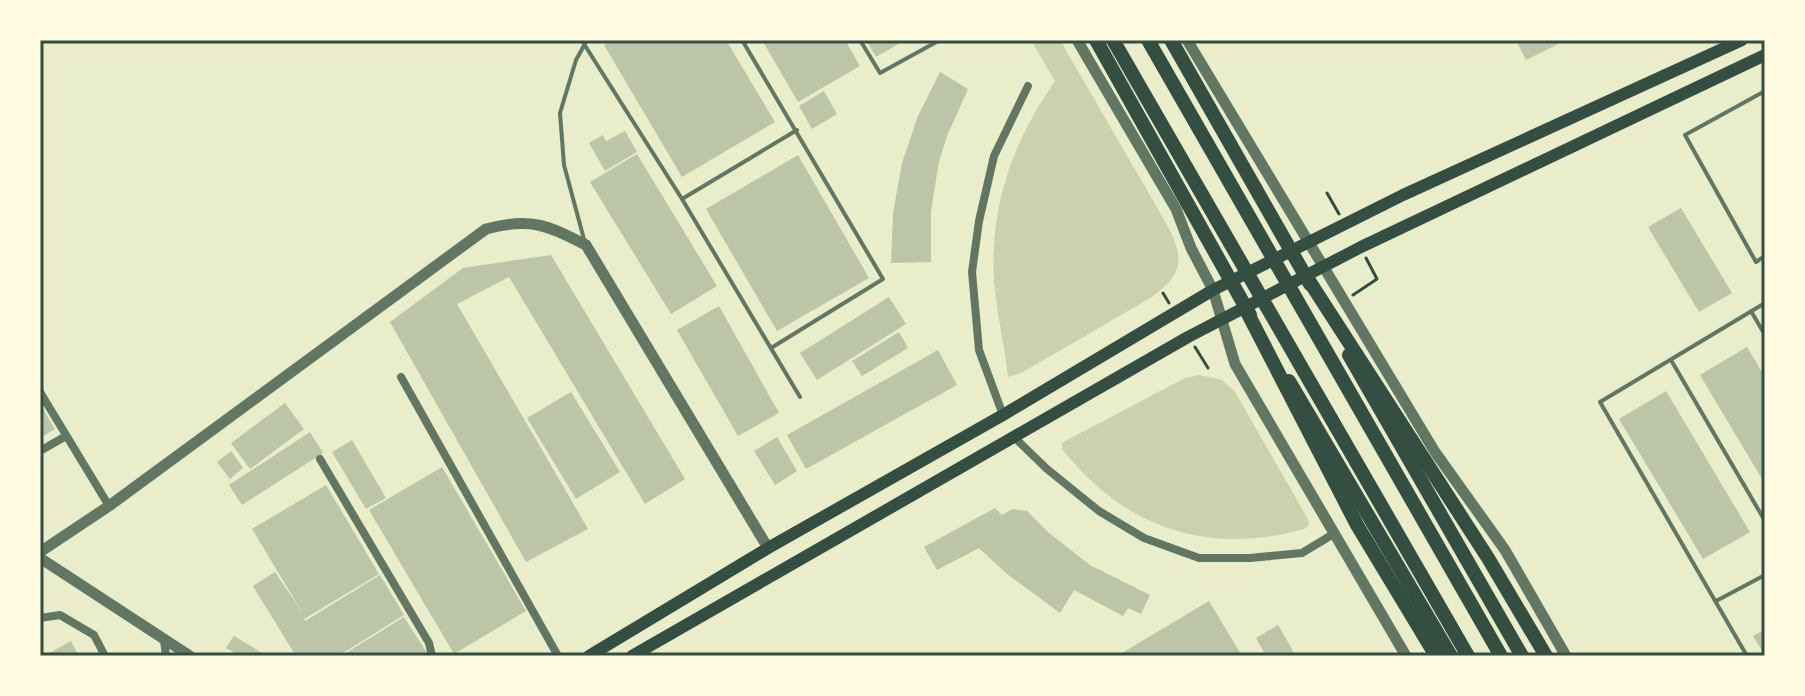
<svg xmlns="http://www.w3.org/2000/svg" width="1805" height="696" font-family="Karla,sans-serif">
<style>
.green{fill:#cad2ad}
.building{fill:#bcc5a7}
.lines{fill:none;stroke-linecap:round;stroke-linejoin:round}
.path{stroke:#344e41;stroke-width:3}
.service{stroke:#617663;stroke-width:4}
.minor{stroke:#617663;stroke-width:8}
.tertiary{stroke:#617663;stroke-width:11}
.secondary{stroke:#344e41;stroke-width:12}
.primary{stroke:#344e41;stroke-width:14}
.trunk{stroke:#344e41;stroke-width:14}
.neatline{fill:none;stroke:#344e41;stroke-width:3}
</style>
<rect width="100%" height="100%" fill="#e9edc9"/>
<path class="green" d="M1031,40h29l106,183c18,34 19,50 -14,74l-129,75 -15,5c-3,-29 -10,-57 -13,-86 -8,-77 16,-147 60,-210z
M1199,375l23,5 13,12 73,127 1,6 -5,4c-96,27 -180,-1 -242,-80v-6l7,-4 116,-61z"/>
<path class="building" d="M613,40h113l49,82 -93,55 -78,-132z
M762,40h83l15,26 -62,36z
M866,40h39l-29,17z
M1516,40h50l-40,20z
M940,72l28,17 -21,47 -8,25 -8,50v51l-40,1 2,-50 9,-50 16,-47z
M824,91l13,23 -25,15 -13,-23z
M625,131l12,21 -32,19 -16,-28 14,-8 3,6z
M637,154l80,132 -46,28 -81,-132z
M798,155l71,123 -92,53 -71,-122z
M1681,208l51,85 -33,19 -51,-85z
M551,255l134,224 -40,25 -136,-227 -52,27 131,225 -62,33 -136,-240 73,-54z
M889,297l17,27 -89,56 -17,-27z
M719,306l60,107 -41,23 -61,-106z
M899,332l9,16 -46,28 -10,-15z
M1747,347l18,30v107l-65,-109z
M938,350l19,35 -151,84 -19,-34z
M1666,391l84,141 -47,27 -84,-140z
M571,392l49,80 -44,27 -49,-81z
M285,403l19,26 -54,40 -19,-26z
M40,404l15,25 -15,9z
M310,432l13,21 -81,52 -13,-20z
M777,437l20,34 -22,14 -21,-34z
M352,440l34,58 -20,11 -34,-57z
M231,451l12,17 -13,11 -13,-17z
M442,467l84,144 -72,43 -85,-144z
M326,485l53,89 -75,45 1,2 75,-46 24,40 -66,41h-42l-43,-70 22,-14 27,40 -50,-83z
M995,508l7,7 10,-6 15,2 22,22 41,32 60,30 -9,19 -13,-6 -5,8 -49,-26 -14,23 -53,-39 -28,-26 -42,22 -13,-23z
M1209,601l33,55h-125z
M404,617l23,36 -4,3h-82z
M1278,625l18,31h-30l-10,-18z
M1765,629v27l-12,-20z
M234,636l33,20h-27l-14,-8z
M71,641l8,15h-35z"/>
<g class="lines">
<path class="path" d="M1327,193l12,21
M1163,293l6,10
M1353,295l24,-16 -11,-21
M1195,347l13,21"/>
<path class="service" d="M742,40l141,239 -112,69
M860,40l20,33 60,-33
M584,44l98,155 118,198
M1765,91l-80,44 71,127 9,-6
M682,199l115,-69
M585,243l-21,-78 -4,-52 16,-53 11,-20
M1751,311l14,24
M1671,360l94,161
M1716,601l49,-26
M1747,656l-147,-254 165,-99"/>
<path class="minor" d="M401,377l157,279
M40,392l69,114
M1003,415l-24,-65 -7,-78 7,-51 15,-65 34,-70
M1014,437l33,32 52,42 45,27 55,20h51l52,-5 33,-20
M40,451l26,-15
M320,459l109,184 3,13
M40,618l20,-3 34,20 11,21
M164,640l2,16"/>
<path class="tertiary" d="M1077,40l99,169 15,39 22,42 22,74 171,292
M1187,40l248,412 70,98 61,106
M40,552l69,-46 377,-277c44,-12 61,-4 100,16l182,303
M40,558l150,98"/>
<path class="secondary" d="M589,656l179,-108 235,-133 210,-125 190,-95 339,-155
M632,656l556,-319 173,-90 404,-192"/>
<path class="primary" d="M1096,40l154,275
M1171,40l139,244
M1349,355l173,301
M1289,381l162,275"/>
<path class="trunk" d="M1113,40l355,616
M1148,40l353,616
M1306,276l182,282 58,98
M1245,308l112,217 79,131"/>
</g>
<rect width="1805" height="696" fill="none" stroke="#fefae0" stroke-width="84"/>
<rect x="42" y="42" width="1721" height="612" class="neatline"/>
</svg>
